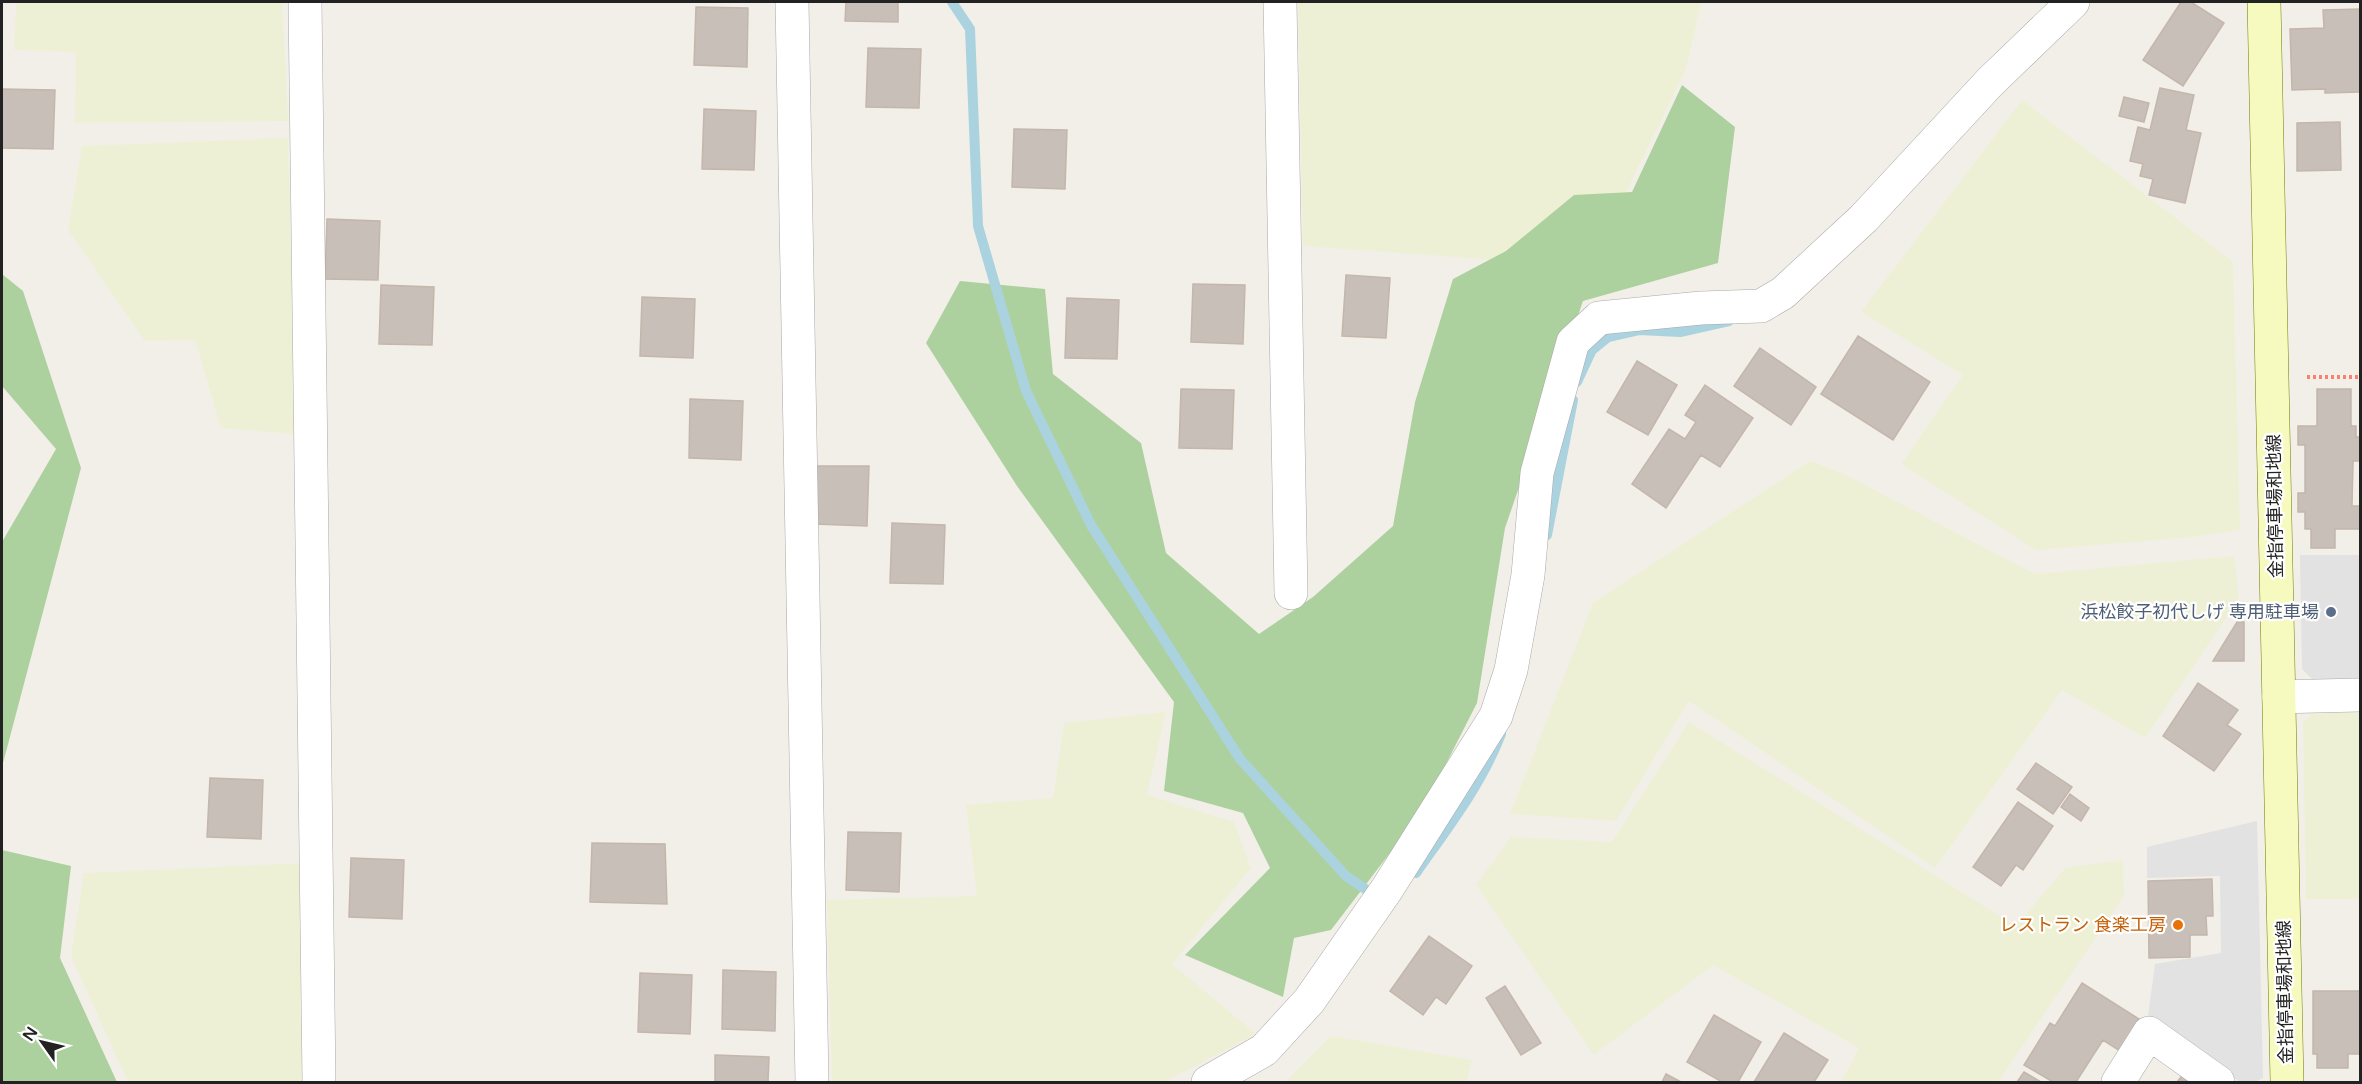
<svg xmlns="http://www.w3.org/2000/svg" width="2362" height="1084" font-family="'Varela Round','Noto Sans JP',sans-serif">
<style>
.farmland{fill:#eef0d5}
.forest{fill:#add19e}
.parking{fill:#e2e2e2}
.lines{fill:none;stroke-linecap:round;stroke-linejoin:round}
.stream{stroke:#aad3df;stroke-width:10}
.building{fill:#c7bfb8;stroke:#c4b6ab;stroke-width:1.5}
.minor-casing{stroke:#a9a9a9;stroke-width:34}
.secondary-casing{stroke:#707d05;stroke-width:34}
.path{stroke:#fa8072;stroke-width:4;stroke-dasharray:3 3;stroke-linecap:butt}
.minor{stroke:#fff;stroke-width:33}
.secondary{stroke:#f7fabf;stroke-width:33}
.service-dot{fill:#5c6f8a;stroke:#fff;stroke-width:2}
.food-dot{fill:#e8710a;stroke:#fff;stroke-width:2}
.labels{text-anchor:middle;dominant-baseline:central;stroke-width:4.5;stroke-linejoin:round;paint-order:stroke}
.street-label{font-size:18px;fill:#222;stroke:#fff}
.service-label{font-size:18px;fill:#4e5e75;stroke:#fff;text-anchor:end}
.food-label{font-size:18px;fill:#c56008;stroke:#fff;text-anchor:end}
</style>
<rect width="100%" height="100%" fill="#f2efe9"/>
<path class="farmland" d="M16,2h266l6,119 -213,2 1,-71 -62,-2z
M1298,2h403l-15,67 -68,140 -80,54 -235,-17z
M2022,100l211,162 7,268 -47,7 -157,13 -135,-86 62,-89 -102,-63z
M288,138l8,296 -75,-6 -26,-88 -50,1 -77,-111 14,-84z
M1810,461l34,13 191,100 199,-18 5,43 -94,139 -83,-48 -127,178 -246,-167 -73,120 -106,-7 83,-211z
M2360,711v188h-54l-3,-177 11,-10z
M1166,712l-19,83 87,27 17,46 -79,96 84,70 -92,48h-332l-5,-182 150,-4 -11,-91 87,-7 11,-75z
M1689,722l327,204 49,-58 58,-8 1,36 -126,186h-157l18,-34 -146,-83 -119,90 -118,-170 35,-48 101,5z
M305,863l2,219h-179l-57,-126 13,-83z
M1331,1036l141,24 -6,22h-181z"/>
<path class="forest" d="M1682,85l53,42 -17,136 -135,38 -78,227 -28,175 -55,108 -91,119 -37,8 -11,59 -98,-42 85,-87 -27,-55 -79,-22 10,-89 -157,-216 -91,-143 34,-62 85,8 8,85 88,69 25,110 93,81 54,-37 80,-71 22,-124 38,-123 53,-28 68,-56 58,-3z
M2,274l21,17 58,177 -79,299v-225l54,-93 -54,-63z
M2,850l69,16 -11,92 57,124h-115z"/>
<path class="parking" d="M2300,555h60v125h-47l-11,-11z
M2257,821l6,257 -8,4h-15l-92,-66 7,-52 66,-11 -1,-77 -73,2v-31z"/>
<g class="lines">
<path class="stream" d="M952,2l18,27 8,197 48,165 65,134 149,234 106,117 31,21
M1577,382l15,-32 16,-13 31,-7 41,2 49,-11
M1547,535l26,-135
M1416,873c31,-44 66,-89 85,-139"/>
</g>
<path class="building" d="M846,2h52v20l-53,-1z
M2181,2h10l33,21 -41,63 -40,-26z
M696,7l52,1 -1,59 -53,-2z
M2360,9v83l-35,1v-4l-33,1 -2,-61 34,-1 -1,-18z
M868,48l53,1 -2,59 -53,-1z
M2160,88l34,7 -8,35 15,3 -16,70 -36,-8 4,-16 -13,-3 3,-12 -13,-3 8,-34 12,3z
M2,89l53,1 -2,59 -51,-1z
M2124,97l25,6 -5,19 -25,-6z
M704,109l52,2 -2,59 -52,-1z
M2340,122l1,48 -44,1v-48z
M1014,129l53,1 -2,59 -53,-2z
M327,219l53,2 -2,59 -53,-1z
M1346,275l44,3 -4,60 -44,-2z
M1193,284l52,1 -2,59 -52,-2z
M381,285l53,2 -2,58 -53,-1z
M642,297l53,2 -2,59 -53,-2z
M1067,298l52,2 -2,59 -52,-1z
M1858,336l72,46 -37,58 -72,-46z
M1760,348l56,39 -25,38 -57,-39z
M1637,361l40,24 -29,50 -41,-23z
M1705,385l48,33 -33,49 -19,-12 -35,53 -34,-24 37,-55 16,10 11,-17 -11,-7z
M1181,389l53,1 -2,59 -53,-1z
M2317,389h34v37h5v11h4v24h-7l-1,45h8v23h-25v19h-24v-19h-6v-17h-7v-19h7v-48h-7v-19h19z
M690,399l53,2 -2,59 -52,-2z
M817,466h52l-2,60 -52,-2z
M892,523l53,2 -2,59 -53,-1z
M2237,622h7v39h-31z
M2198,683l40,27 -11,15 14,9 -27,37 -51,-35z
M2036,763l36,24 -19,27 -36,-25z
M210,778l53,2 -2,59 -54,-2z
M2070,794l19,14 -8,13 -20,-14z
M2018,802l35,24 -30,44 -7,-5 -15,21 -28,-19z
M848,832l53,1 -2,59 -53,-2z
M592,843l73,1 2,60 -77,-2z
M351,858l53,2 -2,59 -53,-2z
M2212,879l1,37h-7l1,19h-17v22l-41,1 -1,-77z
M1429,936l43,30 -26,38 -10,-7 -13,18 -33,-24z
M723,970l53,2 -1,59 -53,-2z
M640,973l52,2 -2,59 -52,-2z
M2082,983l57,36 -19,32 -17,-11 -27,42h-23l-29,-17 26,-42 5,3z
M1505,986l36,57 -20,12 -35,-57z
M2313,991h47v63h-12v14h-31v-14h-4z
M1714,1015l47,27 -23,40h-16l-35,-20z
M1784,1033l44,27 -14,22h-60z
M715,1055l54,2 -1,25h-53z
M2024,1072l17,10h-24z
M2185,1072l14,10h-22z
M1666,1074l15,8h-19z"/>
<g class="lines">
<g class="minor-casing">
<path id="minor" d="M305,2l14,1080
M792,2l20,1080
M1280,2l11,591
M2279,697l81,-2
M1208,1082l56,-32 45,-49 78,-112 109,-173 15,-46 17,-95 9,-102 36,-131 26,-24 102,-10 60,-2 22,-13 81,-75 126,-136 83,-80
M2118,1082l31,-49 69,49"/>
</g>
<g class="secondary-casing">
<path id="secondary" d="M2264,2l23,1080"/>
</g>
<path class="path" d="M2307,377h53"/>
<use href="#minor" class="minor"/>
<use href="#secondary" class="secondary"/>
</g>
<circle class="service-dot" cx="2331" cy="612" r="6"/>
<circle class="food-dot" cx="2178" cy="925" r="6"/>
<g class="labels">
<g class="street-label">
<text transform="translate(2275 506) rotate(-91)">金指停車場和地線</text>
<text transform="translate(2285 992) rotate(-91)">金指停車場和地線</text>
</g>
<g class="service-label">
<text x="2319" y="612">浜松餃子初代しげ 専用駐車場</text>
</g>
<g class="food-label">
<text x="2166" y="925">レストラン 食楽工房</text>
</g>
</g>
<rect width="2362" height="1084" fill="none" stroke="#222222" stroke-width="6"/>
<g transform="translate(42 1042) rotate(304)" stroke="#ffffff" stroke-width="4.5" paint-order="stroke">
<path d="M0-4.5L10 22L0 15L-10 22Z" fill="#222222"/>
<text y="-9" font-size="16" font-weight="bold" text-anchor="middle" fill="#222222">N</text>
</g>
</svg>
